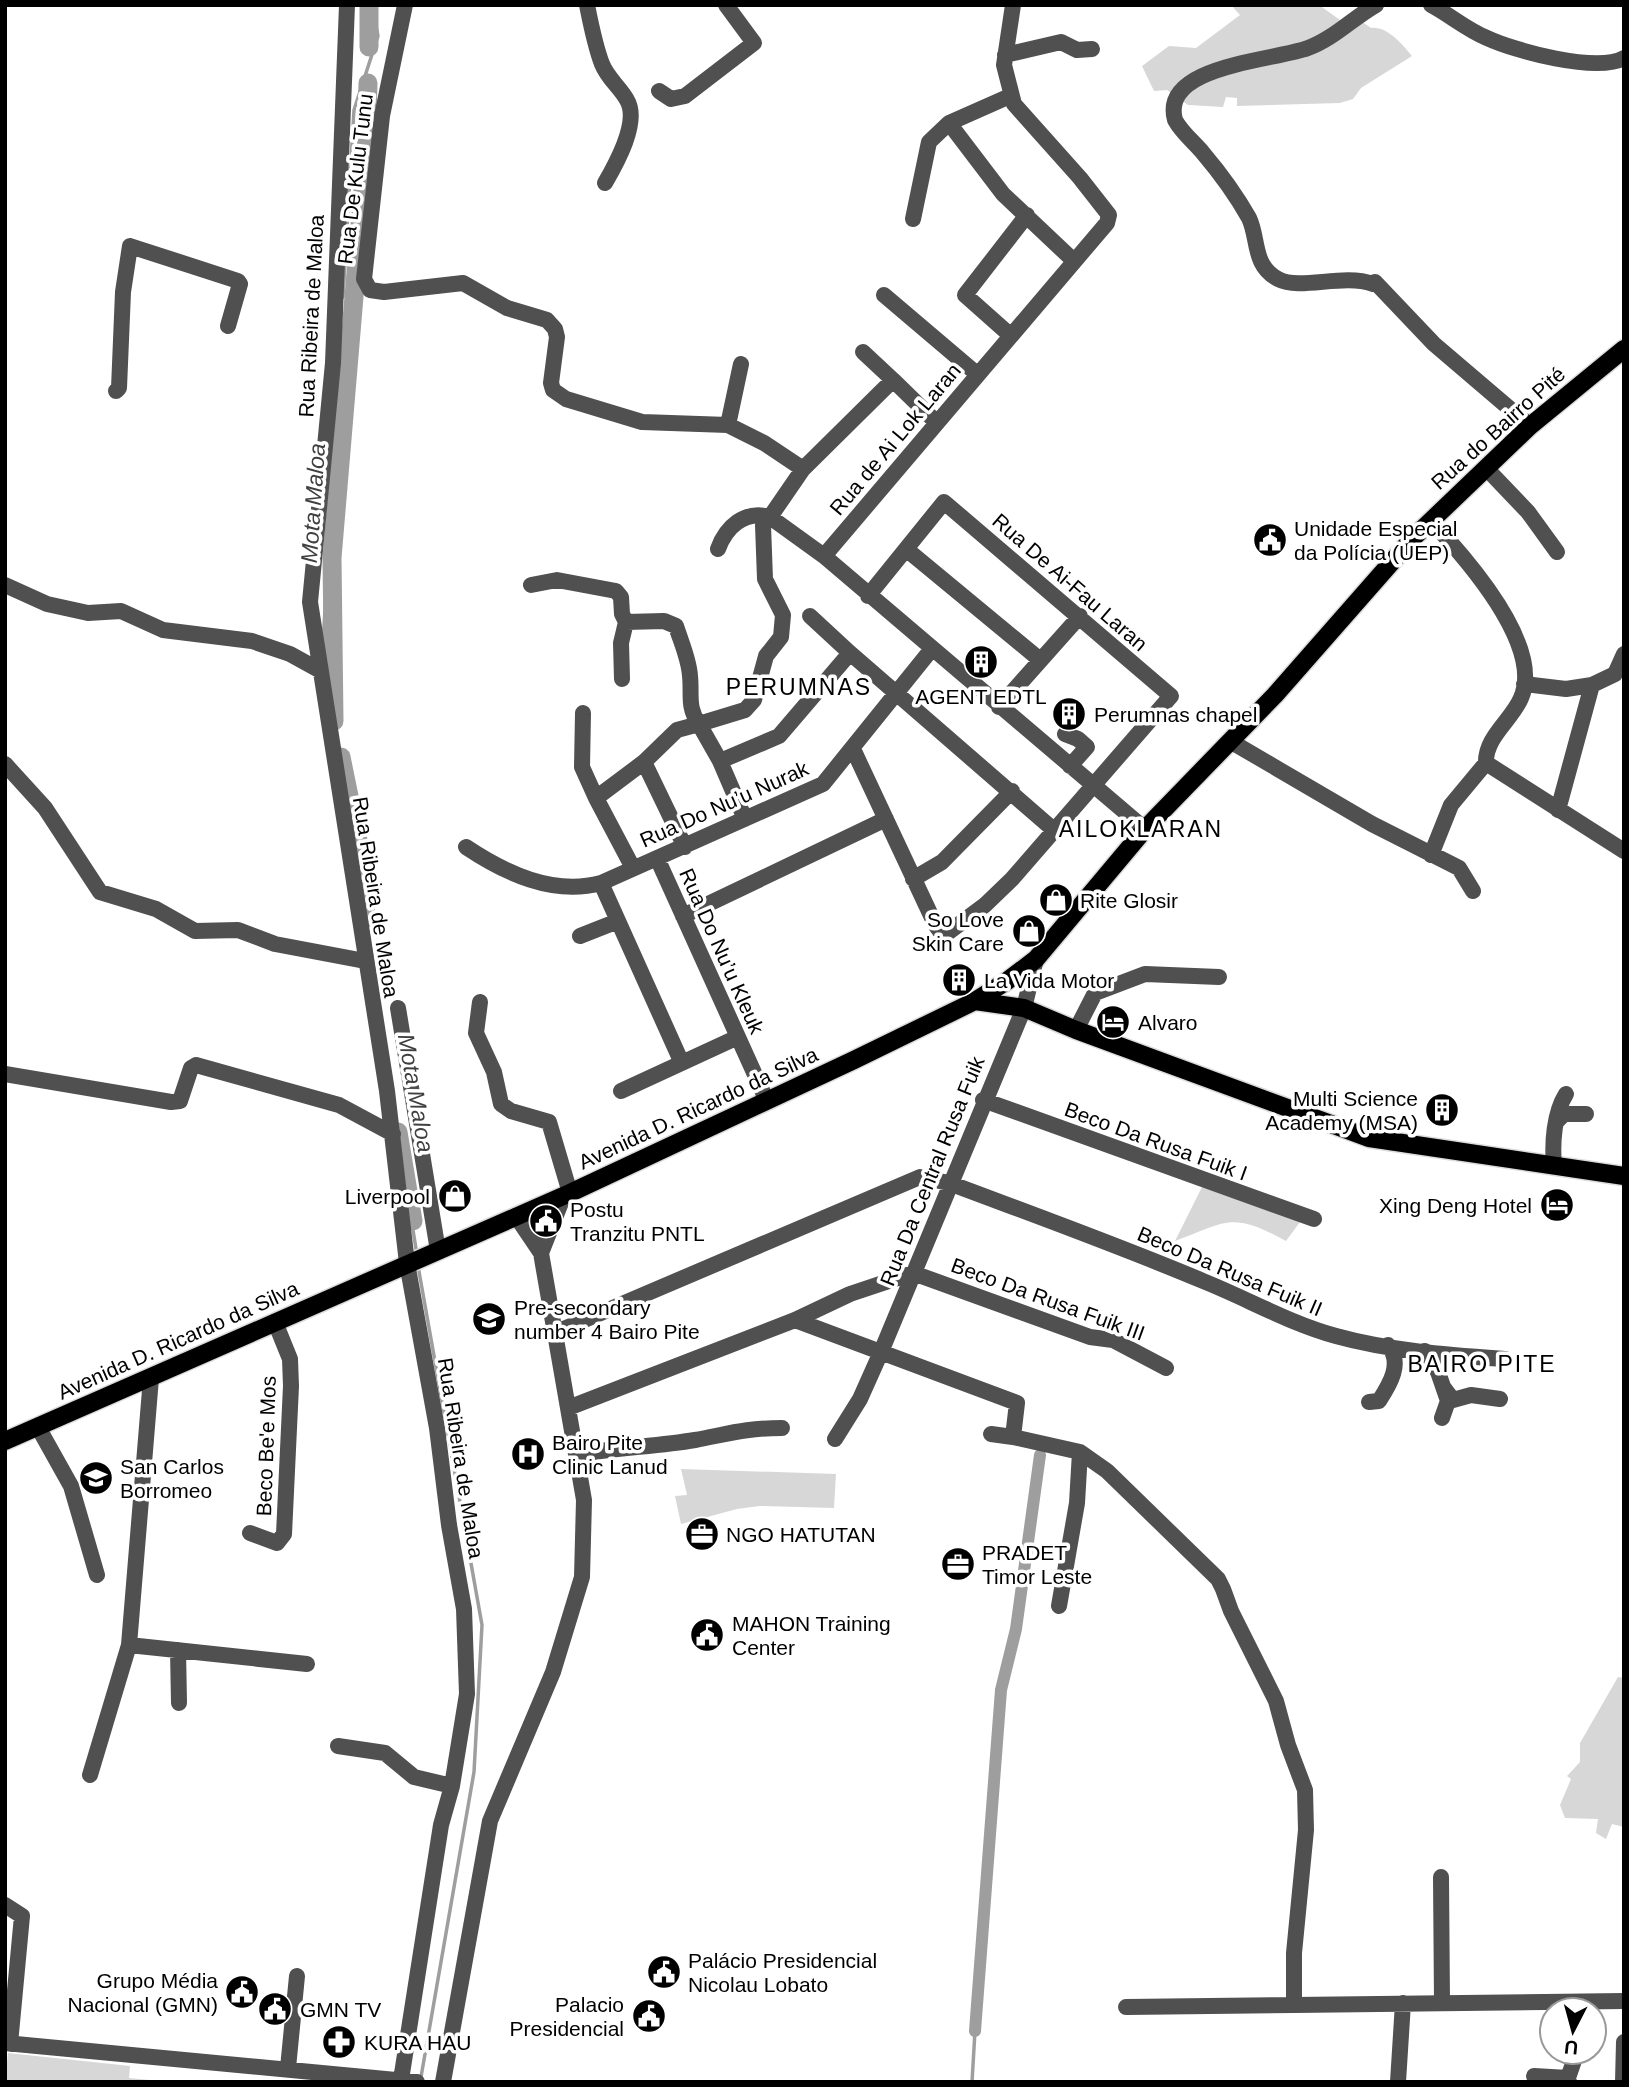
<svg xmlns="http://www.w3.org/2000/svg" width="1629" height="2087" font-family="Arial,sans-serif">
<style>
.green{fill:#d7d7d7}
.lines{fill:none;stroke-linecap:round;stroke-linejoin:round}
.stream{stroke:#9e9e9e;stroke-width:3.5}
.canal{stroke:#9e9e9e;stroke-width:12}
.river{stroke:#9e9e9e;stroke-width:19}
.major-casing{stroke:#dbdbdb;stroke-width:21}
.minor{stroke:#505050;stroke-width:16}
.major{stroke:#000;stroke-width:18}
.labels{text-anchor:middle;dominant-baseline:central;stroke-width:7;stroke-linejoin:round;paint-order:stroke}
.street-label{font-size:21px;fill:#000;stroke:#fff}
.poi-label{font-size:21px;fill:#000;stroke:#fff;text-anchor:start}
.water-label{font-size:23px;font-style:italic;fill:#3f3f3f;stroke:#fff}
.neighbourhood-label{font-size:23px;letter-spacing:2px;fill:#000;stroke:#fff}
</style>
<rect width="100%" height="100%" fill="#fff"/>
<path class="green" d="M1231,5h88l21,15 21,1 10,7c16,-2 31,16 41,28l-51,32 -8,11 -13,4 -103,3v-8l-11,-1 -3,10 -35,-2 -21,-15 -13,1 -12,-25 27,-20 27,2 44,-33z
M1202,1187l98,35 -14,19c-53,-29 -57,-21 -111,0z
M681,1469l155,5 -2,34 -74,-2 -23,3 -56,15 -6,-28 12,-1z
M1618,1677l6,1v149l-12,-3 -6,15 -10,-6 2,-14 -33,-1 -5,-13 11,-26 -4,-3 13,-14v-19z
M8,2053l122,13 -1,12 41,4h-165z"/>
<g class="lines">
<path class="stream" d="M343,297l11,-187 24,-74 -3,-16
M323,643l15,-247
M407,1193l10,62
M418,1266l64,359 -8,147 -53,305
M972,2082l3,-51"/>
<path class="canal" d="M975,2031l26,-341 15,-61 24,-174"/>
<path class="river" d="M369,47v-42
M334,721l-2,-163 34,-404 2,-71
M341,757l19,93 6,68
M398,1132l15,89"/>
<g class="major-casing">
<path id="major" d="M975,1001l49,7 52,22 293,108 255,38
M5,1441l565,-248 284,-133 121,-59 32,-20 29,-22 109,-130 130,-134 137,-156 118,-113 94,-77"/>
</g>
<path class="minor" d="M347,5l-14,358 -23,239 77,489 20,172 30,165 12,97 15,84 3,85 -15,92 -11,39 -40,255
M405,5l-23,111 -18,163 6,11 14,2 79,-9 44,25 40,12 8,9 2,8 -6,46 2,7 13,9 76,23 86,3 36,18 39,26
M587,5c4,20 8,41 15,59 6,15 18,23 25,36 13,22 -11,64 -22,83
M1376,5c-23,13 -43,34 -68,43 -35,13 -148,17 -133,72 7,13 19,22 28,33 17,20 33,42 46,65 10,21 3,47 29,61 23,12 64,-6 95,5l2,-2 59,62 96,82
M1431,5c19,10 36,25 56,33 28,13 109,35 137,20
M1005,55l56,-13 16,8 15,-1
M659,91l12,8 14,-3 69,-53 -28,-38
M1010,96l-61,27 54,71 71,67
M913,219l16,-77 20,-19
M884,295l93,79
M1010,335l-45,-40 62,-80
M863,352l30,28
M116,391l3,-3 4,-96 7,-46 108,35 2,3 -12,42
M936,422l-43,-42 -90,89 -33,48 54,39 321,273
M728,425l13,-61
M1486,468l42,44 29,40
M1431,521c33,35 113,124 90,177 -9,22 -36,39 -35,65l138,88
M718,549c8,-22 26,-39 52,-32
M906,549l133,110
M824,556l283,-333 2,-8 -29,-37 -66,-74 -10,-39 9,-60
M5,585l42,19 41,9 33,-2 42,19 89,11 38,13 29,16
M531,585l26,-5 59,11 5,6 1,17 4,8
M810,616l40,37
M622,679l-1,-36 5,-21 38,-1 12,5c5,16 13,33 14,50 2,19 -3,31 9,48l46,-14 9,-10 12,-44 15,-19 2,-22 -18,-36 -2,-54 7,-8
M1524,684l42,5 26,-4 23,-11 9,-20
M999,707l81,-91
M583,713l-1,54 14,31
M1065,734l13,5 9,8 -17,19
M1230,741l142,83 87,44 14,23
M853,749l82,175 4,6 7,4 39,-29 27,-26 159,-183 -227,-194 -76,94
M644,762l41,85
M5,764l40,44 55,84 56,17 39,22 43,-1 37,14 90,17
M1558,810l34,-125
M745,819l-25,-58 59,-25 71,-83 205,178
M466,847c39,26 87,49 135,36l222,-99 108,-134
M1431,855l20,-50 35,-42
M657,858l109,241
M633,868l-37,-70 48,-36 33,-32 22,-6 21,37
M913,879l29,-17 70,-71
M601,883l80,178
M683,916l203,-97
M580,936l38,-15
M480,1002l-4,31 18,39 7,32 10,7 38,11 21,71
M398,1008l40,243
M1076,1030l19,-37 50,-19 74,3
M5,1074l166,28 9,-1 11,-33 5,-3 143,40 54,29
M621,1091l117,-54
M983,1100l331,119
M1557,1121l7,-7h22
M1554,1165c-2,-22 0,-52 12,-71
M516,1216l25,37
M795,1320l222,83 -4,34 67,15 27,19 111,108 5,10 8,22 45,90 12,44 17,45 1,40 -12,123v52l330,-4
M554,1333l366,-156 29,6c85,32 171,63 254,98 45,18 86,42 133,55 54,15 113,19 169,23
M1425,1351l13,21 10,29 -6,17
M1444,1388l9,12 18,-5 29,4
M1369,1402l10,-1c11,-17 24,-38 9,-56
M568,1408l227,-88 55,-26 63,-21 177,64 23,3 53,28
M38,1427l33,59 26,89
M991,1434l22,3
M835,1439l25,-40 21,-47 143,-344 12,-49
M576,1455c40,-8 79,-8 119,-15 33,-6 51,-12 87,-12
M250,1533l27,10 7,-9 7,-148 -1,-27 -15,-37
M1059,1606l18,-103 3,-51
M129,1645l178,19
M178,1650l1,53
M338,1746l47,7 29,24 38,9
M90,1775l39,-130 22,-267
M1441,1877l1,125
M5,1905l17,11 -12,128
M1126,2007l168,-2
M5,2043l412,39
M288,2068l9,-92
M1534,2076l34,2 1,4
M1568,2078l9,-26
M443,2082l47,-261 63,-149 29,-95 2,-77 -43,-247 23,-58
M1398,2082l5,-79
M1623,2082l1,-40"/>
<use href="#major" class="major"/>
</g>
<defs>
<g id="civic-disc" transform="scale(1.75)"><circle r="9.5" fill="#000" stroke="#fff"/><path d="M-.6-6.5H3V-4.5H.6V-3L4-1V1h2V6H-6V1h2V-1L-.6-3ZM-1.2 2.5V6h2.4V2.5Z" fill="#fff"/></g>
<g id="building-disc" transform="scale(1.75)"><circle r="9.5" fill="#000" stroke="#fff"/><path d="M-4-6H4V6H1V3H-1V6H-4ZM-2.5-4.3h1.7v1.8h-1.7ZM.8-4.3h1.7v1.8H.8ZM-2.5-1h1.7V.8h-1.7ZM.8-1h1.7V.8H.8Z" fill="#fff"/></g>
<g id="shop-disc" transform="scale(1.75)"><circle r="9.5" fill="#000" stroke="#fff"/><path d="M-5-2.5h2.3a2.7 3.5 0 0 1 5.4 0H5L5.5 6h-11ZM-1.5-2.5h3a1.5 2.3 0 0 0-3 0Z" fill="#fff"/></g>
<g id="hotel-disc" transform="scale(1.75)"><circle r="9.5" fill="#000" stroke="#fff"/><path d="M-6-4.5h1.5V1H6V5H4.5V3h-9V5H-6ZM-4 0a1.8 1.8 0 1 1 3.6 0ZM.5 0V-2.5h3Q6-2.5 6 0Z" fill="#fff"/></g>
<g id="school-disc" transform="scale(1.75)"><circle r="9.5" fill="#000" stroke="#fff"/><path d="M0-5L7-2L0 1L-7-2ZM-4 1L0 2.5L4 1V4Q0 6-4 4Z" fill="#fff"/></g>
<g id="hospital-disc" transform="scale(1.75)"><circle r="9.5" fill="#000" stroke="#fff"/><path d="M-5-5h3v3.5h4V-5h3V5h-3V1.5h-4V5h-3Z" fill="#fff"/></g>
<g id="office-disc" transform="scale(1.75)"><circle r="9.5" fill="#000" stroke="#fff"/><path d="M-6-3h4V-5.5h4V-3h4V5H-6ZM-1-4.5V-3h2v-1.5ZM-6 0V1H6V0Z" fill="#fff"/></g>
<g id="pharmacy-disc" transform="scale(1.75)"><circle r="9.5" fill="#000" stroke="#fff"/><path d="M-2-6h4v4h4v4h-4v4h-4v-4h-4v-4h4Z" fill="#fff"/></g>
</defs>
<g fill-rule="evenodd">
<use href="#civic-disc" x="1270" y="540"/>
<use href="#building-disc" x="981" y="662"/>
<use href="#building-disc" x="1069" y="714"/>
<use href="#shop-disc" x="1056" y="900"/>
<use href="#shop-disc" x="1029" y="931"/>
<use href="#building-disc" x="959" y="980"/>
<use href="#hotel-disc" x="1113" y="1022"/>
<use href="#building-disc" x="1442" y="1110"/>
<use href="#shop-disc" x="455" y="1196"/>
<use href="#hotel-disc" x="1557" y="1205"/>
<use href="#civic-disc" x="546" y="1221"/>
<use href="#school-disc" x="489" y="1319"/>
<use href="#hospital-disc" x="528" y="1454"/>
<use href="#school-disc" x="96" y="1478"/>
<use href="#office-disc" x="702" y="1534"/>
<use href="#office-disc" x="958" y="1564"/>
<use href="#civic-disc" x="707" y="1635"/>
<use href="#civic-disc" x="664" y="1972"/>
<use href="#civic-disc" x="242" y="1992"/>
<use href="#civic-disc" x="275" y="2009"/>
<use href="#civic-disc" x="649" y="2016"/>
<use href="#pharmacy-disc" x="339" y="2042"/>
</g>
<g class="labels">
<g class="street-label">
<text transform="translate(355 179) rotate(-83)">Rua De Kulu Tunu</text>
<text transform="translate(311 316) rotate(-87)">Rua Ribeira de Maloa</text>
<text transform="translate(1498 428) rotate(-42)">Rua do Bairro Pité</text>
<text transform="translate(895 439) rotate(-50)">Rua de Ai Lok Laran</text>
<text transform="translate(1070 582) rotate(41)">Rua De Ai-Fau Laran</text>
<text transform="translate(724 804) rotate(-24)">Rua Do Nu’u Nurak</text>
<text transform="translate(376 897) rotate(81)">Rua Ribeira de Maloa</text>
<text transform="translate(722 951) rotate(66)">Rua Do Nu’u Kleuk</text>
<text transform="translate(698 1108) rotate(-25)">Avenida D. Ricardo da Silva</text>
<text transform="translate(1156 1141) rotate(20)">Beco Da Rusa Fuik I</text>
<text transform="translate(932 1171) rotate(-68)">Rua Da Central Rusa Fuik</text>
<text transform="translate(1230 1271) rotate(23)">Beco Da Rusa Fuik II</text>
<text transform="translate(1048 1299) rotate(20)">Beco Da Rusa Fuik III</text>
<text transform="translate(178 1340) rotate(-24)">Avenida D. Ricardo da Silva</text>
<text transform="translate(266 1446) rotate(-88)">Beco Be'e Mos</text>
<text transform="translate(461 1458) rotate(81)">Rua Ribeira de Maloa</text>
</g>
<g class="poi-label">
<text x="1294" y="528">Unidade Especial<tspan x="1294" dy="24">da Polícia (UEP)</tspan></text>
<text x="981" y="696" text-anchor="middle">AGENT EDTL</text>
<text x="1094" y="714">Perumnas chapel</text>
<text x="1080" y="900">Rite Glosir</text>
<text x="1004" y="919" text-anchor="end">So Love<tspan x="1004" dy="24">Skin Care</tspan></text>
<text x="984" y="980">La Vida Motor</text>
<text x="1138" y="1022">Alvaro</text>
<text x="1418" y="1098" text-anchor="end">Multi Science<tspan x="1418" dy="24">Academy (MSA)</tspan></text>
<text x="430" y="1196" text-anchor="end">Liverpool</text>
<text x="1532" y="1205" text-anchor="end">Xing Deng Hotel</text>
<text x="570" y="1209">Postu<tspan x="570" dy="24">Tranzitu PNTL</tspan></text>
<text x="514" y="1307">Pre-secondary<tspan x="514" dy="24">number 4 Bairo Pite</tspan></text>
<text x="552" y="1442">Bairo Pite<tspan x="552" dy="24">Clinic Lanud</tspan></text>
<text x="120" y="1466">San Carlos<tspan x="120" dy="24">Borromeo</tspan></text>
<text x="726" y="1534">NGO HATUTAN</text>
<text x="982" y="1552">PRADET<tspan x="982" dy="24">Timor Leste</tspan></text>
<text x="732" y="1623">MAHON Training<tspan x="732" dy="24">Center</tspan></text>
<text x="688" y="1960">Palácio Presidencial<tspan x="688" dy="24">Nicolau Lobato</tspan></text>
<text x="218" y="1980" text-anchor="end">Grupo Média<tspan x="218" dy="24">Nacional (GMN)</tspan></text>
<text x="624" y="2004" text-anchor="end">Palacio<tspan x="624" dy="24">Presidencial</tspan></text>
<text x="300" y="2009">GMN TV</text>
<text x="364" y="2042">KURA HAU</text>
</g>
<g class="water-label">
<text transform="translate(313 503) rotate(-86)">Mota Maloa</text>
<text transform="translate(416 1093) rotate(80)">Mota Maloa</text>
</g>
<g class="neighbourhood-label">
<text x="799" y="687">PERUMNAS</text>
<text x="1141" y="829">AILOKLARAN</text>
<text x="1482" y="1364">BAIRO PITE</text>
</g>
</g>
<rect width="1629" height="2087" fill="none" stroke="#000000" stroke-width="14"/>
<g transform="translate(1573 2031) rotate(186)"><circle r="33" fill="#ffffff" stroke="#999999" stroke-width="2"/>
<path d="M0-5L12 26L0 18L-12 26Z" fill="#000000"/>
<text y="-10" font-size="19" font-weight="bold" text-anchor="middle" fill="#000000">U</text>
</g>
</svg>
